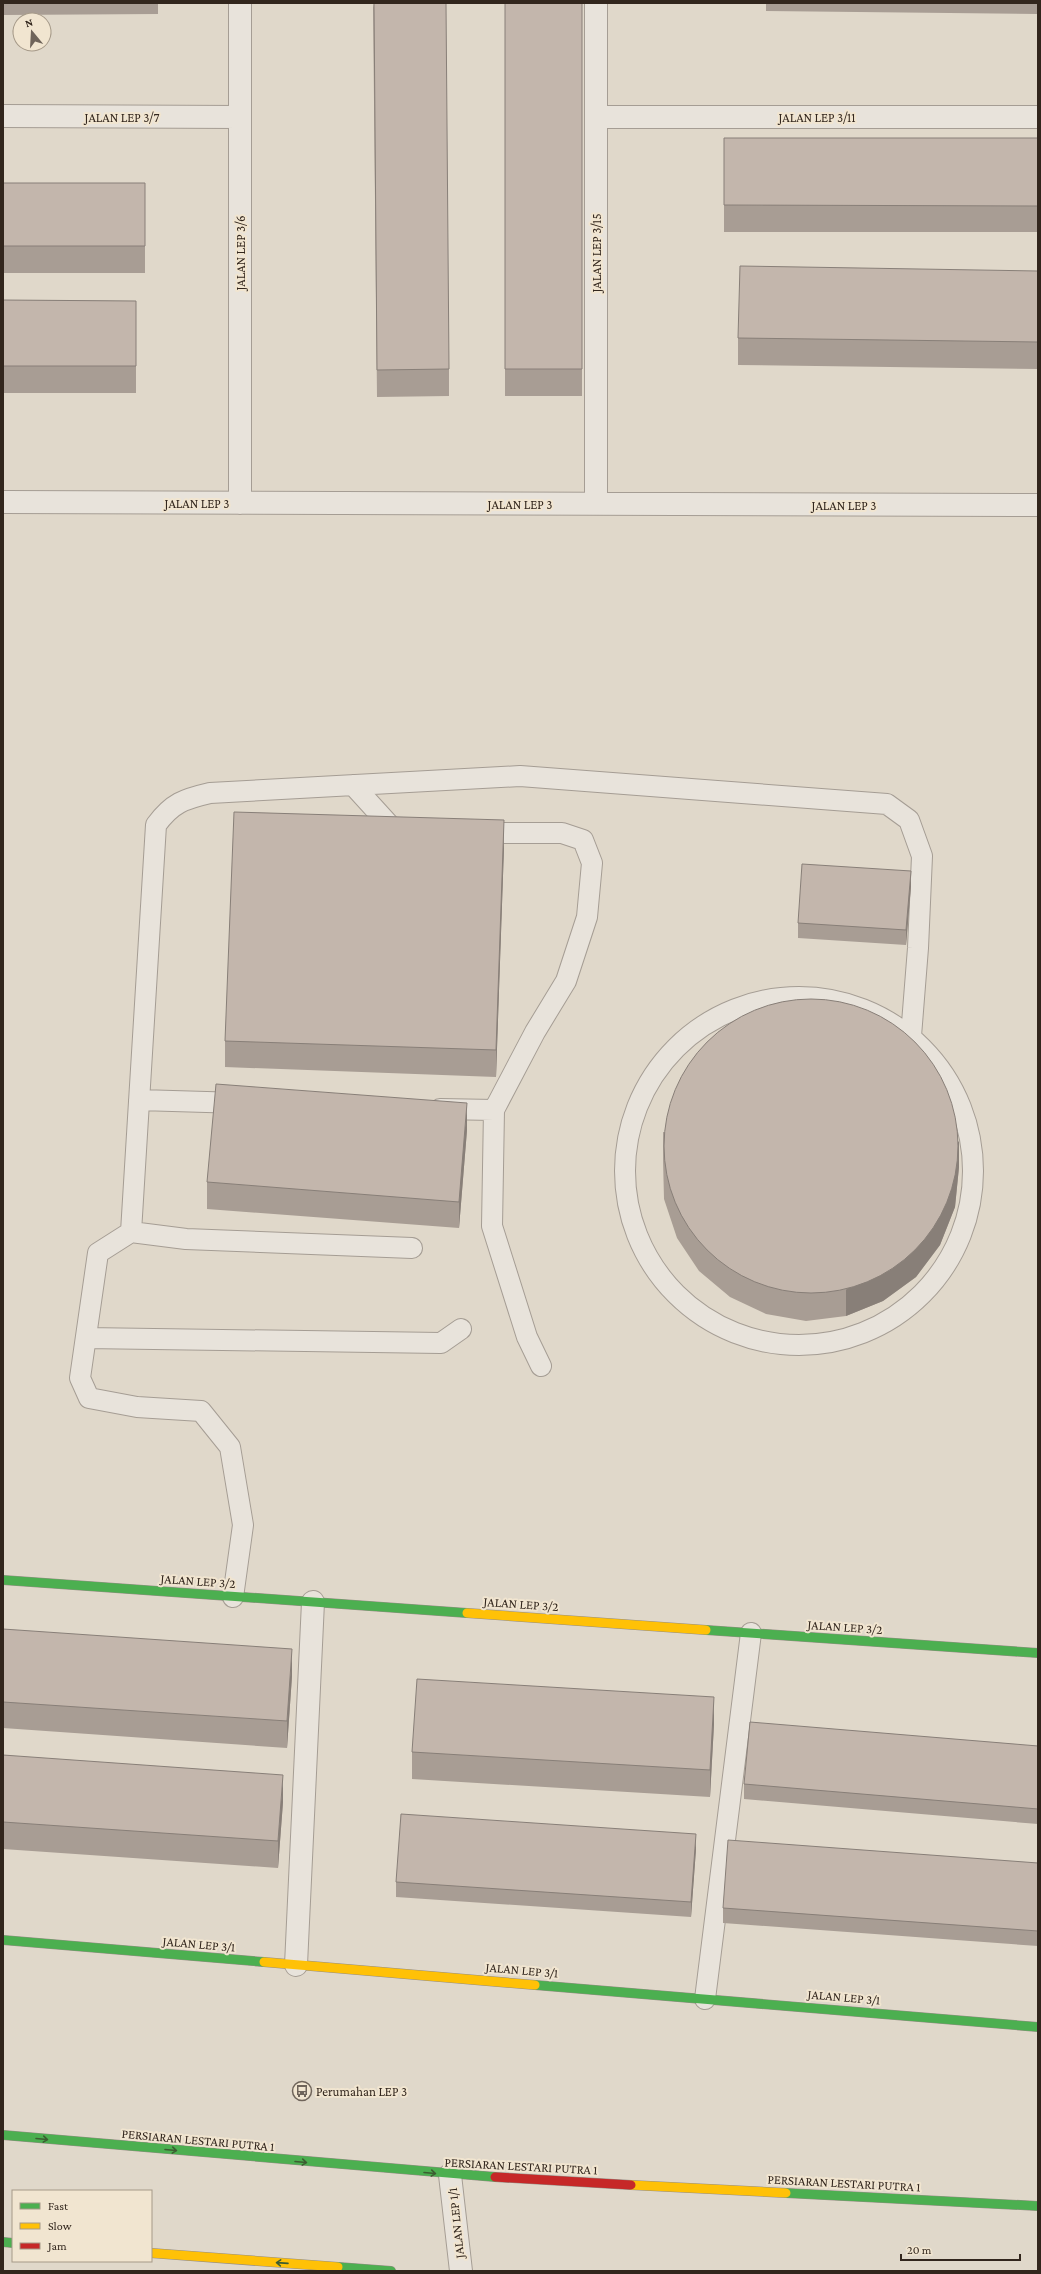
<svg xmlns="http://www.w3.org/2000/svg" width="1041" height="2274" font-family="'Crimson Pro',serif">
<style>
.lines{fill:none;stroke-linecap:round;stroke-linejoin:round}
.lane-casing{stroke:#a59d94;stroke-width:22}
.street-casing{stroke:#a59d94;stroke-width:24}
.fast-casing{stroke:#948d84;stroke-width:10}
.slow-casing{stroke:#948d84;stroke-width:10}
.jam-casing{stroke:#948d84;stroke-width:10}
.lane{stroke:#e8e3db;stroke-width:20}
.street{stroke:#e8e3db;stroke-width:22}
.fast{stroke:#4caf50;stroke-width:9}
.slow{stroke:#ffc107;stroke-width:9}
.jam{stroke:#c62828;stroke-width:9}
.wall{fill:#a89d94}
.shaded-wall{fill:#887f78}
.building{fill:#c3b6ac;stroke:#887f78}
.oneway{stroke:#3c5d31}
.labels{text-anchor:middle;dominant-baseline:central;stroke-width:4;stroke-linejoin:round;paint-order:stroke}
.street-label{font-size:13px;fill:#32261d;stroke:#f1e5d0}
.poi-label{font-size:13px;fill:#32261d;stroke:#f1e5d0;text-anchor:start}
</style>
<rect width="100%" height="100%" fill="#e0d8ca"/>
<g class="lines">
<g class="lane-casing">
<path id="lane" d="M353,785l40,44h11
M478,833h84l21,7 9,23 -5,54 -21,64 -31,51 -41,78 -2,116 35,111 14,29
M625 1171a174 174 0 1 1 348 0a174 174 0 1 1-348 0Z
M139,1100l101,3
M440,1109l54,1
M131,1232l25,-407c16,-22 28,-26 54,-32l310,-17 367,28 22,16 13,36 -4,92 -7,88
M86,1338l355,5 20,-14
M233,1597l10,-72 -13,-78 -29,-36 -64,-4 -48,-9 -9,-20 18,-125 33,-21 55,7 226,9
M705,1999l46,-366"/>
</g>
<g class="street-casing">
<path id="street" d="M3,116l237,1
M596,117h442
M3,502l1035,3
M240,503v-500
M596,504v-501
M296,1965l17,-363
M450,2175l11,96"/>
</g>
<g class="fast-casing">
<path id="fast" d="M3,1580l464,33
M706,1630l332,23
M3,1940l261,22
M535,1985l503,42
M3,2135l492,42
M786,2193l252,13
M3,2242l10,1
M338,2267l53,4"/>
</g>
<g class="slow-casing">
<path id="slow" d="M467,1613l239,17
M264,1962l271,23
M631,2185l155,8
M151,2253l187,14"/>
</g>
<g class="jam-casing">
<path id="jam" d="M495,2177l136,8"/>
</g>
<use href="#lane" class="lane"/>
<use href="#street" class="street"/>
<use href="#fast" class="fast"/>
<use href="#slow" class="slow"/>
<use href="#jam" class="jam"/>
</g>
<path class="wall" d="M3,3h155v11l-155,1z
M373,3l76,366v27l-72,1z
M505,3h77v393h-77z
M766,3h272v11l-272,-3z
M724,138h314v94h-314z
M3,183h142v90h-142z
M1038,271v98l-300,-4v-27z
M3,300l133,1v92h-133z
M504,847l-8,230 -271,-10v-26z
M911,886l-5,59 -108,-7v-15z
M467,1130l-8,98 -252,-19v-27z
M663,1132l296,35 -4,40 -15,38 -24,32 -33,24 -37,15 -40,5 -40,-7 -36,-17 -31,-26 -22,-33 -13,-39 -1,-40z
M3,1629l289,47 -5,72 -284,-20z
M714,1724l-4,73 -298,-18v-27z
M1038,1746v78l-294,-25v-15z
M3,1755l280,47 -5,66 -275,-19z
M696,1849l-5,68 -295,-20v-15z
M1038,1863v83l-315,-23v-15z"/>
<path class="shaded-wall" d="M504,820v27l-8,230v-27z
M911,871v15l-5,59v-15z
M467,1103v27l-8,98v-26z
M959,1141v26l-4,40 -15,38 -24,32 -33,24 -37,15v-26z
M292,1649v27l-5,72v-27z
M714,1697v27l-4,73v-27z
M283,1775v27l-5,66v-27z
M696,1834v15l-5,68v-15z"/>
<path class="building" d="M374,3h72l3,366 -72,1z
M505,3h77v366h-77z
M724,138h314v68l-314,-1z
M3,183h142v63h-142z
M740,266l298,5v71l-300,-4z
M3,300l133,1v65h-133z
M234,812l270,8 -8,230 -271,-9z
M802,864l109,7 -5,59 -108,-7z
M664 1146a147 147 0 1 1 294 0a147 147 0 1 1-294 0Z
M216,1084l251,19 -8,99 -252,-20z
M3,1629l289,20 -5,72 -284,-19z
M417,1679l297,18 -4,73 -298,-18z
M750,1722l288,24v63l-294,-25z
M3,1755l280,20 -5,66 -275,-19z
M401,1814l295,20 -5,68 -295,-20z
M728,1840l310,23v68l-315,-23z"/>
<defs><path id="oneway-shaft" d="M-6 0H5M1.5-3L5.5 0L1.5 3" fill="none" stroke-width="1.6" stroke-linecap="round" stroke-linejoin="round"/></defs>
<g class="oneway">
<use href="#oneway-shaft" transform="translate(42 2139) rotate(5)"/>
<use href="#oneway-shaft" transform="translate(171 2150) rotate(5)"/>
<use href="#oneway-shaft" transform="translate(301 2162) rotate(5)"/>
<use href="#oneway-shaft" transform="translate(430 2173) rotate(5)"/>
<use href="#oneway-shaft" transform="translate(282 2263) rotate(-176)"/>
</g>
<defs>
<g id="bus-ring" transform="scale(1)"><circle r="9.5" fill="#f1e5d0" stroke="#6f645a" stroke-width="1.5"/><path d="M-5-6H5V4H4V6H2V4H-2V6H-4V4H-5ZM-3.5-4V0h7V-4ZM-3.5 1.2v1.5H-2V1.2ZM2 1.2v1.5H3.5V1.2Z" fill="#6f645a"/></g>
</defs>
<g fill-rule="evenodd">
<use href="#bus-ring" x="302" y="2091"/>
</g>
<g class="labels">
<g class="street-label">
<text x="122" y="117">JALAN LEP 3/7</text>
<text x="817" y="117">JALAN LEP 3/11</text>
<text transform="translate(240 253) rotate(-90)">JALAN LEP 3/6</text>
<text transform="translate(596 253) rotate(-90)">JALAN LEP 3/15</text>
<text x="197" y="503">JALAN LEP 3</text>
<text x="520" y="504">JALAN LEP 3</text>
<text x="844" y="505">JALAN LEP 3</text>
<text transform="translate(198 1581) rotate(4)">JALAN LEP 3/2</text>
<text transform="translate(521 1604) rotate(4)">JALAN LEP 3/2</text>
<text transform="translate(845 1627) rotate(4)">JALAN LEP 3/2</text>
<text transform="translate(199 1944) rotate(5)">JALAN LEP 3/1</text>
<text transform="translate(522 1970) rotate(5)">JALAN LEP 3/1</text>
<text transform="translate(844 1997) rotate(5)">JALAN LEP 3/1</text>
<text transform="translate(198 2140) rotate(5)">PERSIARAN LESTARI PUTRA 1</text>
<text transform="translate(521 2166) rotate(3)">PERSIARAN LESTARI PUTRA 1</text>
<text transform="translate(844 2183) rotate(3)">PERSIARAN LESTARI PUTRA 1</text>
<text transform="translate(456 2223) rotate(-96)">JALAN LEP 1/1</text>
</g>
<g class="poi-label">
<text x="316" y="2091">Perumahan LEP 3</text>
</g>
</g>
<rect width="1041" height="2274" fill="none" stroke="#32261d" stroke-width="8"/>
<rect x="12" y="2190" width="140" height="72" fill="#f1e5d0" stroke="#a59988"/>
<rect x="20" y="2203" width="20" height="6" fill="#4caf50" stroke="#a59988"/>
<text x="48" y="2210" font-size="12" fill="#32261d">Fast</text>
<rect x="20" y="2223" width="20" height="6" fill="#ffc107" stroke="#a59988"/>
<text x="48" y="2230" font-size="12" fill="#32261d">Slow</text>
<rect x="20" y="2243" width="20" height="6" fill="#c62828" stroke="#a59988"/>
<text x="48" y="2250" font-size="12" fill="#32261d">Jam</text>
<g transform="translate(32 32) rotate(342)"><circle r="19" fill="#f1e5d0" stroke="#a59988"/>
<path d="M0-3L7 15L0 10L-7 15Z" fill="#6f645a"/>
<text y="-6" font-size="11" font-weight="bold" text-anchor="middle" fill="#32261d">N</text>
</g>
<path d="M901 2254v6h119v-6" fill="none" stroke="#32261d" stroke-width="2"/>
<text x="907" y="2254" font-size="12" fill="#32261d" stroke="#f1e5d0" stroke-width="3" paint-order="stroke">20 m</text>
</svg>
